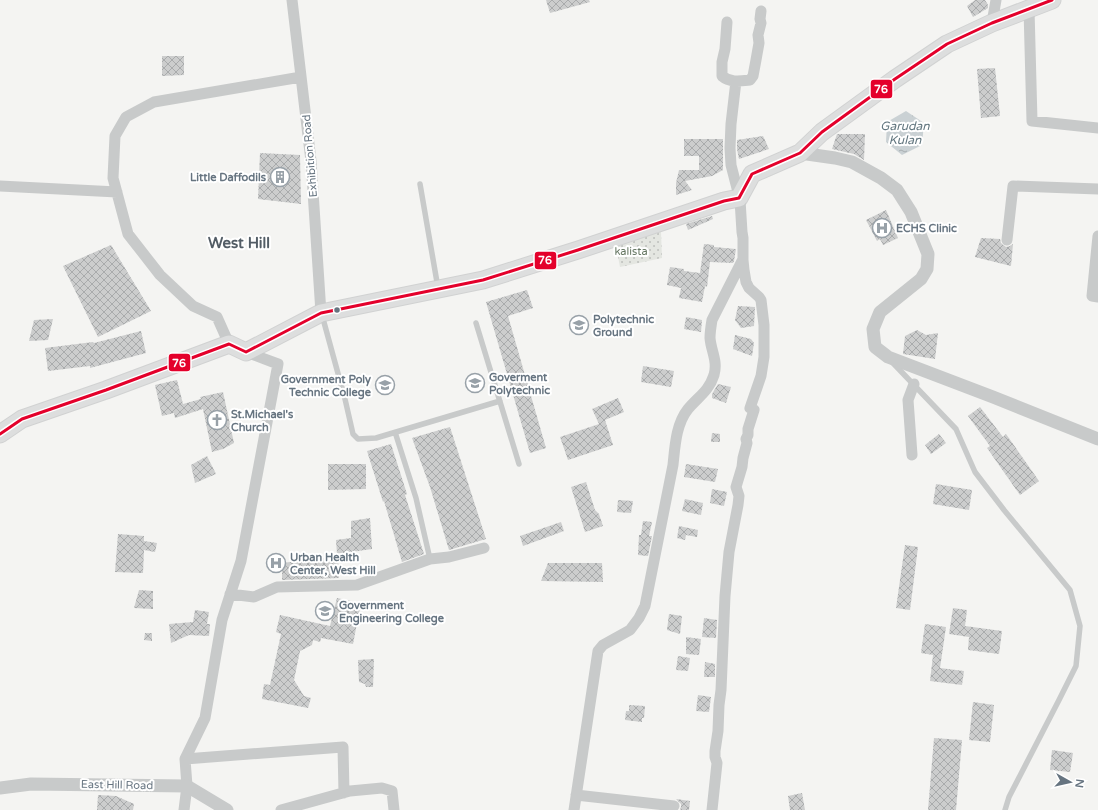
<svg xmlns="http://www.w3.org/2000/svg" width="1098" height="810" font-family="'Varela Round',sans-serif">
<style>
.park{fill:url(#park-dots)}
.water{fill:url(#water-ripples)}
.building{fill:url(#building-cross-hatch)}
.lines{fill:none;stroke-linecap:round;stroke-linejoin:round}
.primary-casing{stroke:#d1d2d2;stroke-width:19}
.service{stroke:#c8caca;stroke-width:5.5}
.minor{stroke:#c8caca;stroke-width:11}
.tertiary{stroke:#c8caca;stroke-width:13}
.primary{stroke:#dddede;stroke-width:17}
.bus-1-casing{stroke:#fff;stroke-width:6}
.bus-1{stroke:#e4002b;stroke-width:3}
.bus-dot{fill:#667480;stroke:#fff;stroke-width:1.5}
.labels{text-anchor:middle;dominant-baseline:central;stroke-width:4;stroke-linejoin:round;paint-order:stroke}
.street-label{font-size:11px;fill:#667480;stroke:#fff}
.poi-label{font-size:11px;font-weight:bold;fill:#667480;stroke:#fff;text-anchor:start}
.park-label{font-size:11px;fill:#677864;stroke:#fff}
.water-label{font-size:12px;font-style:italic;fill:#61757e;stroke:#fff}
.district-label{font-size:15px;font-weight:bold;fill:#535d66;stroke:#fff}
.line-badge{stroke:#fff;stroke-width:1.5}
.badge-label{font-size:11px;text-anchor:middle;font-weight:bold;fill:#fff}
</style>
<defs>
<pattern id="park-dots" width="8" height="8" patternUnits="userSpaceOnUse"><rect width="8" height="8" fill="#e4e6e1"/><path d="M2 2h.1M6 6h.1" fill="none" stroke="#bdbfbc" stroke-width="1.8" stroke-linecap="round"/></pattern>
<pattern id="water-ripples" width="26" height="14" patternUnits="userSpaceOnUse"><rect width="26" height="14" fill="#cad1d4"/><path d="M2 4q2-2 4 0t4 0M15 11q2-2 4 0t4 0" fill="none" stroke="#a8aeb1"/></pattern>
<pattern id="building-cross-hatch" width="8" height="8" patternUnits="userSpaceOnUse"><rect width="8" height="8" fill="#cccdcd"/><path d="M0 0l8 8M0 8l8-8" fill="none" stroke="#a9abac"/></pattern>
</defs>
<rect width="100%" height="100%" fill="#f4f4f2"/>
<path class="park" d="M661,232l1,26 -42,9 -5,-27z"/>
<path class="water" d="M906,111l18,12 -2,22 -20,10 -16,-13 1,-20z"/>
<path class="building" d="M546,0h43l1,2 -40,11z
M975,0h10l3,5v3l-15,9 -6,-11z
M162,56h22v19l-22,1z
M995,68l5,48 -19,2 -4,-49z
M837,134h28l-1,26 -10,-6 -22,-5z
M763,136l6,13 -30,10 -2,-10v-9z
M684,139h39v31l-11,6 -27,5 7,9 -16,5v-12l3,-13h20v-14h-15z
M260,153l40,2 1,49 -43,-5z
M886,210l12,28 -15,7 -3,-6 -3,2 -11,-21z
M712,216l1,3 -25,11 -2,-6z
M981,238l19,1 1,4 5,4 4,-1 3,-2 -2,22 -36,-9z
M704,244l10,1v2l22,2 -2,12 -1,2 -23,-1 -3,25 -2,-1 -3,16 -23,-4 2,-10 -14,-3 3,-18 14,2v2l16,2z
M111,245l40,66 -53,26 -35,-71z
M527,290l6,18 -25,8 38,132 -16,5 -44,-151z
M738,306l17,1 -1,19 -13,2 -6,-8z
M686,317l16,3 -1,12 -17,-3z
M53,319l-5,21 -19,1 5,-21z
M917,330l9,5 12,-2 -3,26 -32,-5 2,-18z
M141,331l5,22 -56,15v-2l-42,5 -3,-23 48,-6 1,1z
M735,335l16,4 3,4 -2,13 -19,-7z
M643,366l31,5 -3,16 -30,-5z
M177,380l6,24 18,-5 -1,-2 23,-5 11,51 -11,6 -11,3 -9,-43 -28,9 -1,-5 -12,3 -7,-31z
M718,384l13,3 -5,16 -14,-5v-4z
M618,398l6,14 -19,8 8,25 -45,15 -8,-23 39,-13 -7,-15z
M980,407l23,30 3,-3 33,47 -19,14 -33,-47 3,-2 -22,-30z
M450,427l36,112 -37,11 -19,-63 -18,-49z
M712,433l8,1v8h-9z
M939,434l7,9 -15,11 -6,-9z
M391,444l16,50 -2,1 19,59 -22,8 -18,-61 -1,1 -16,-51z
M207,456l9,18 -21,9 -4,-18z
M328,464h38v25l-38,1z
M686,464l32,5 -3,13 -31,-5z
M586,482l9,28 4,4 4,12 -18,6 -14,-45z
M936,484l36,6 -3,20 -36,-6z
M712,489l15,3 -3,14 -14,-3z
M685,499l18,4 -2,12 -19,-4z
M618,500l15,1 -2,12 -14,-1z
M370,518l2,31 -35,5 -1,-14 15,-2v-17z
M643,521l9,1 -3,14h3l-4,20 -10,-1 1,-20h2z
M561,522l3,9 -41,15 -3,-10z
M679,526l19,4 -1,7 -11,-2 -1,5 -8,-2z
M118,534l26,2v5l13,2 -2,9 -11,-2 -1,23 -28,-1z
M905,545l13,2 -8,63 -14,-2z
M338,556l1,22 -57,2v-17z
M548,563h54l1,19 -62,-1z
M139,590l14,1v18l-19,-1z
M337,598l24,5 -8,41 -32,-6 -1,4 -7,-2 -1,5 -12,6 -6,29 10,16 7,2 -3,10 -46,-9 2,-15 6,1 11,-51 -5,-2 4,-17 50,11z
M953,608l14,2 -2,16 37,5 -3,23 -31,-4 1,-13 -20,-3z
M195,610l14,2 -2,12h3l-1,12 -20,-1 -18,8 -2,-19 24,-2z
M669,614l13,2 -2,18 -13,-4z
M704,618l13,2 -1,18 -14,-1z
M925,624l21,3 -6,41 24,3 -2,14 -32,-4 3,-26 -12,-2z
M145,633h7v8l-8,-1z
M686,637l15,2 -2,16 -13,-1z
M678,656l12,2 -2,13 -12,-1z
M374,659l-1,28h-7l-1,-3 -6,-2 -1,-22z
M705,662l10,2v13h-11z
M698,695l13,2 -2,15 -13,-1z
M973,702l21,3 -4,37 -21,-2z
M629,705l16,1 -1,12h-2v4l-17,-2 1,-9h3z
M934,738l28,2 -6,70h-28z
M1052,750l21,3 -3,19 -20,-2z
M802,793l3,17h-15l-2,-14z
M98,795l18,1 18,8 -1,6h-36z
M676,799l14,2 -1,9h-9l1,-3v-3z"/>
<g class="lines">
<g class="primary-casing">
<path id="primary" d="M0,434l22,-15 84,-29 123,-46 17,8 75,-39 162,-33 95,-30 146,-49 15,-3 13,-24 48,-21 22,-21 73,-53 52,-35 45,-21 60,-23"/>
</g>
<path class="service" d="M420,184l18,104
M322,315l23,84 8,35 5,5 18,-1 124,-37
M476,323l43,141
M893,363l63,66 19,43 29,38 66,80 10,36 -4,40 -17,34 -50,97 -4,13
M395,432l21,66 14,61"/>
<path class="minor" d="M292,0l19,161 10,152
M1029,9l3,112 66,7
M727,22l-2,27 -3,13v14c8,7 19,5 28,4l3,-4 3,-16 3,-17 -1,-8 3,-12 -1,-4 1,-8
M992,23l4,-23
M0,186l117,6
M1098,236l-6,60 6,1
M1007,240l6,-54 85,3
M229,344l-12,-27 -24,-11 -33,-31 -32,-41 -15,-56 2,-42 11,-19 28,-15 147,-25
M912,455l-4,-55 6,-16
M230,594l24,3 23,-10 80,-2 73,-26 19,-2 35,-9
M185,759l158,-12 1,46
M576,795l98,11
M184,810l3,-24 -2,-27 20,-41 17,-98 19,-59 37,-197 -32,-12
M281,810l69,-19 32,-3 10,3 2,19
M574,810l24,-159 5,-6 27,-15 9,-12 6,-12 28,-141c2,-19 3,-41 15,-56 10,-12 21,-18 26,-34 4,-14 -3,-24 -4,-37 0,-6 1,-12 2,-18l30,-59
M712,810l5,-47 -2,-6v-6l3,-20 1,-26 2,-15 4,-94 4,-44 9,-47 1,-9 -3,-9 6,-20 1,-9 4,-15 -1,-4 2,-4v-6l6,-19 -4,-2 11,-32 3,-19v-32l-3,-25 -2,-3 -10,-9 -3,-6 -2,-12 -1,-10v-22l-1,-6 -2,-32 -9,-35 -1,-17 1,-24 5,-43"/>
<path class="tertiary" d="M800,153l35,5 17,4 29,16 16,12 14,22 17,42 -1,15 -6,10 -41,33 -7,17 2,18 13,10 105,40 105,42
M0,788l31,-4 156,2 40,24"/>
<use href="#primary" class="primary"/>
<g class="bus-1-casing">
<path id="bus-1" d="M0,434l22,-15 84,-29 123,-46 17,8 75,-39 162,-33 95,-30 146,-49 15,-3 13,-24 48,-21 22,-21 73,-53 52,-35 45,-21 60,-23"/>
</g>
<use href="#bus-1" class="bus-1"/>
</g>
<defs>
<g id="building-ring" transform="scale(1)"><circle r="9.5" fill="#fff" stroke="#98a1a8" stroke-width="1.5"/><path d="M-4-6H4V6H1V3H-1V6H-4ZM-2.5-4.3h1.7v1.8h-1.7ZM.8-4.3h1.7v1.8H.8ZM-2.5-1h1.7V.8h-1.7ZM.8-1h1.7V.8H.8Z" fill="#98a1a8"/></g>
<g id="hospital-ring" transform="scale(1)"><circle r="9.5" fill="#fff" stroke="#98a1a8" stroke-width="1.5"/><path d="M-5-5h3v3.5h4V-5h3V5h-3V1.5h-4V5h-3Z" fill="#98a1a8"/></g>
<g id="university-ring" transform="scale(1)"><circle r="9.5" fill="#fff" stroke="#98a1a8" stroke-width="1.5"/><path d="M0-5L7-2L0 1L-7-2ZM-4 1L0 2.5L4 1V4Q0 6-4 4Z" fill="#98a1a8"/></g>
<g id="church-ring" transform="scale(1)"><circle r="9.5" fill="#fff" stroke="#98a1a8" stroke-width="1.5"/><path d="M-1.2-6h2.4v3.5h3.3v2.4h-3.3V6h-2.4V-.1h-3.3v-2.4h3.3Z" fill="#98a1a8"/></g>
</defs>
<g fill-rule="evenodd">
<use href="#building-ring" x="280" y="177"/>
<use href="#hospital-ring" x="882" y="228"/>
<use href="#university-ring" x="579" y="325"/>
<use href="#university-ring" x="475" y="383"/>
<use href="#university-ring" x="385" y="385"/>
<use href="#church-ring" x="217" y="420"/>
<use href="#hospital-ring" x="276" y="563"/>
<use href="#university-ring" x="325" y="611"/>
</g>
<circle class="bus-dot" cx="337" cy="310" r="3.5"/>
<g class="labels">
<g class="street-label">
<text transform="translate(310 156) rotate(-95)">Exhibition Road</text>
<text transform="translate(117 785) rotate(1)">East Hill Road</text>
</g>
<g class="poi-label">
<text x="266" y="177" text-anchor="end">Little Daffodils</text>
<text x="896" y="228">ECHS Clinic</text>
<text x="593" y="319">Polytechnic<tspan x="593" dy="13">Ground</tspan></text>
<text x="489" y="377">Goverment<tspan x="489" dy="13">Polytechnic</tspan></text>
<text x="371" y="379" text-anchor="end">Government Poly<tspan x="371" dy="13">Technic College</tspan></text>
<text x="231" y="414">St.Michael's<tspan x="231" dy="13">Church</tspan></text>
<text x="290" y="557">Urban Health<tspan x="290" dy="13">Center, West Hill</tspan></text>
<text x="339" y="605">Government<tspan x="339" dy="13">Engineering College</tspan></text>
</g>
<g class="park-label">
<text x="631" y="251">kalista</text>
</g>
<g class="water-label">
<text x="905" y="126">Garudan<tspan x="905" dy="14">Kulan</tspan></text>
</g>
<g class="district-label">
<text x="239" y="243">West Hill</text>
</g>
</g>
<g class="line-badge">
<rect x="870" y="79" width="23" height="20" rx="4" fill="#e4002b"/>
<rect x="534" y="251" width="23" height="19" rx="4" fill="#e4002b"/>
<rect x="168" y="353" width="23" height="19" rx="4" fill="#e4002b"/>
</g>
<g class="badge-label">
<text x="881" y="93">76</text>
<text x="545" y="264">76</text>
<text x="179" y="367">76</text>
</g>
<g transform="translate(1070 782) rotate(98)" stroke="#ffffff" stroke-width="3" paint-order="stroke">
<path d="M0-3L7 15L0 10L-7 15Z" fill="#667480"/>
<text y="-6" font-size="11" font-weight="bold" text-anchor="middle" fill="#667480">N</text>
</g>
</svg>
